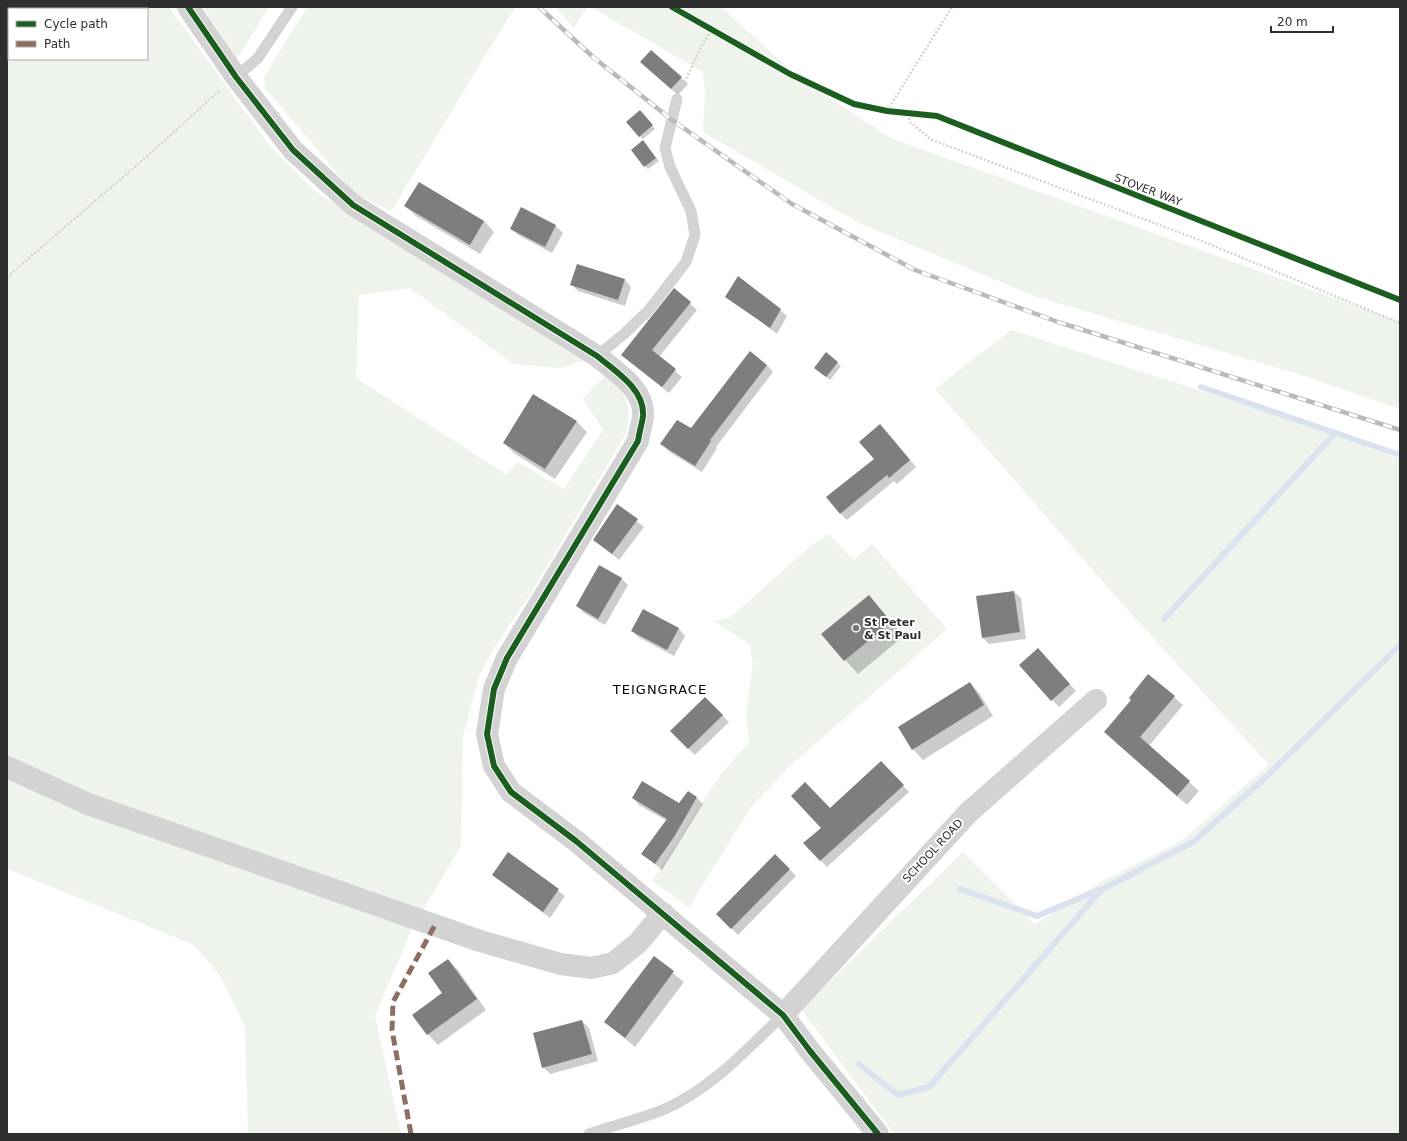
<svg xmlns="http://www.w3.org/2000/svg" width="1407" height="1141" font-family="'DejaVu Sans',sans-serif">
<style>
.green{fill:#eef3ec;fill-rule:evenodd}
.shadow{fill:#0003}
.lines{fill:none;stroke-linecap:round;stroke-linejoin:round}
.stream{stroke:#dae2ef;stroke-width:6}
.building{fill:#7e7e7e}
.path{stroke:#d3d3d3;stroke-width:2.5;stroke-dasharray:2 2;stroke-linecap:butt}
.service{stroke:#d3d3d3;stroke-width:11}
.minor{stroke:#d3d3d3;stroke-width:22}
.rail-casing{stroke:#bababa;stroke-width:4.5}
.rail{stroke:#fff;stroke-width:3;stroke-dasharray:9;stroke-linecap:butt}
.quiet{stroke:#8d6e63;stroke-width:5;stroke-dasharray:10 5;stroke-linecap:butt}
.cycleway-casing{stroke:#fff;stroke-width:8}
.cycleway{stroke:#1b5e20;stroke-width:6}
.poi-dot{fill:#777;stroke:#fff;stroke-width:1.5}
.labels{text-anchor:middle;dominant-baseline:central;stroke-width:4;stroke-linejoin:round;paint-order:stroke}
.street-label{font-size:11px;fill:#2e2e2e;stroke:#fff}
.poi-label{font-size:11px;font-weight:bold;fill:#2e2e2e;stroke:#fff;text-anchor:start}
.quarter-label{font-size:13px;letter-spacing:1px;fill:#000;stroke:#fff}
</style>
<rect width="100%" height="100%" fill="#fff"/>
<path class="green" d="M7,7h162l101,139 43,44 272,170 -23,8 -49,-4 -103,-76 -51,7 -3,83 151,97 10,-13 47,27 39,-59 -20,-32 23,-23c22,23 25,24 21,57l-94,158 -43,64 -11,22 -16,61 -2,109 -49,82 -37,88 26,118h-153l-3,-107 -24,-50 -27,-32 -187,-76zM9,9h138v50h-138z
M203,7h66l-32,52z
M307,7h208l-124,204 -36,-17 -90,-106 -1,-11z
M555,7h32l-13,21z
M591,7h130l83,75 89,57 507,183v87l-102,-35 -264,-78 -175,-73 -156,-91 2,-39 -2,-21z
M1011,330l284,91 105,38v675h-506l-93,-125 162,-157 72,72 66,-42 80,-41 88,-76 -152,-167 -182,-209z
M829,534l25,26 18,-16 75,85 -157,137 -39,41 -62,100 -37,-26 69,-107 28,-32 -3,-29 7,-49 -4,-20 -35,-23 17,-4 78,-70z"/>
<path class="shadow" d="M641,62l40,16 7,6 -10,11z
M643,114l12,15 -12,10 -3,-3z
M643,141l16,20 -11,8 -3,-3z
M419,183l65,38 10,11 -14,22 -64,-38 -11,-10z
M522,208l34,18 7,7 -11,20 -34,-18 -7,-7z
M625,280l6,7 -6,19 -47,-15 -7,-7z
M675,290l22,20 -38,47 23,20 -13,16 -40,-32z
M727,296l53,14 7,6 -10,18z
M826,354l15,12 -11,14 -12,-9z
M767,365l6,7 -57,75 1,1 -15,24 -34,-21 -6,-7 29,-14z
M533,396l44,26 10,10 -32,47 -41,-26 -10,-10z
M887,432l29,35 -19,17 -3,-3 -47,39 -7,-7 35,-54z
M617,505l27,22 -25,33 -25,-21z
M621,578l7,7 -23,40 -21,-12 -7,-7z
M1014,592l7,6 5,41 -37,5 -7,-7z
M869,596l35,40 -46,38 -36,-40z
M643,610l36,19 6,7 -11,20 -36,-19 -6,-6z
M1044,656l32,35 -17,16 -39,-42z
M970,683l10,11 13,22 -70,44 -10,-11z
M1174,697l9,8 -34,41 50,45 -12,14 -73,-64z
M705,698l24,24 -34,33 -24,-24z
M887,769l22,23 -82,75 -22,-23 17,-16 8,-19z
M633,798l46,6 18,-6 6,6 -41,66 -19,-16 24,-33 -28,-16z
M508,853l57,43 -15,22 -57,-43z
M775,855l21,21 -58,59 -21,-21z
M654,958l30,24 -49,65 -30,-25z
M448,960l10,10 28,40 -48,35 -10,-11 -14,-19 30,-21z
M582,1021l7,7 9,33 -48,13 -7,-7z"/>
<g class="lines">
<path class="stream" d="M1201,387l199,68
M1164,619l171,-186
M960,889l77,27 62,-26
M859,1064l39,31 31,-8 172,-197 92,-48 72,-64 135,-133"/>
</g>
<path class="building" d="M651,50l31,27 -11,12 -31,-27z
M640,110l13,15 -14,12 -13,-15z
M643,140l13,18 -12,9 -13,-17z
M419,182l65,39 -14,24 -66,-39z
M521,207l35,18 -11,22 -35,-18z
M577,264l48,15 -7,21 -48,-15z
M738,276l43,33 -11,19 -45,-31z
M674,288l17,14 -39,48 24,19 -14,18 -41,-32z
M750,351l17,14 -57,75 1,1 -16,25 -35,-22 17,-24 14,8z
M826,352l12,10 -12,15 -12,-9z
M533,394l44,27 -32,48 -42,-26z
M880,424l30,36 -21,18 -2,-3 -47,39 -14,-17 48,-38 -15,-17z
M617,504l21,15 -26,35 -19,-14z
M599,565l23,13 -24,41 -22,-13z
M1014,591l6,41 -38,6 -6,-42z
M869,595l22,27 -47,39 -23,-27z
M643,609l36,19 -12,22 -36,-19z
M1038,648l32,36 -19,17 -32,-36z
M1148,674l27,22 -35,41 50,44 -13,15 -73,-64 27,-32 -2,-2z
M970,682l14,23 -72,45 -14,-23z
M705,697l18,18 -35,34 -18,-18z
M881,761l23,24 -84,76 -17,-18 18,-15 -30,-32 14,-14 25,26z
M642,781l37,22 9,-12 9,6 -23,40 -19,27 -14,-10 26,-35 -35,-21z
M508,852l51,37 -16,23 -51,-37z
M775,854l15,15 -59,60 -15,-15z
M654,956l20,15 -49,67 -21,-16z
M448,959l29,40 -50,36 -15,-20 30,-22 -14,-20z
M582,1020l10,34 -50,14 -9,-35z"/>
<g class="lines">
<path class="path" d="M683,86l18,-39 10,-16
M887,111l65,-104
M908,114l2,8 22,18 265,99 203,84
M7,277l145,-125 68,-62"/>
<path class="service" d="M236,77l22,-19 34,-51
M597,356l28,-23 23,-22 38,-49 9,-27 -4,-24 -21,-44 -5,-19 12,-49
M589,1134c25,-9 53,-15 78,-26 45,-20 80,-59 116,-93"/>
<path class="minor" d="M188,7l48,70 57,73 60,55 244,151c18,15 48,33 46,60 -1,8 -4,17 -5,25l-131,217 -13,31 -7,45 7,32 17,26 65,49 207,174 27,36 68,83
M7,767l81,37 392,137 81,23 30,4 22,-5 25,-20 25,-30
M783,1015l185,-202 128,-113"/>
<g class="rail-casing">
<path id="rail" d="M539,7l54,50 79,63 120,84 123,66 143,52 342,108"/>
</g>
<use href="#rail" class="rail"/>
<path class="quiet" d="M411,1134l-19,-104 1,-28 42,-77"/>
<g class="cycleway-casing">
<path id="cycleway" d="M188,7l48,70 57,73 60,55 244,151c18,15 48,33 46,60 -1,8 -4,17 -5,25l-131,217 -13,31 -7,45 7,32 17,26 65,49 207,174 27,36 68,83
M672,7l118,67 64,30 33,7 50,5 463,184"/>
</g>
<use href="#cycleway" class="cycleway"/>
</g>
<circle class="poi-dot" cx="856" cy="628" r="4"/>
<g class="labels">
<g class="street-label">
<text transform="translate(1148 190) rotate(21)">STOVER WAY</text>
<text transform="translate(933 851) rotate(-47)">SCHOOL ROAD</text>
</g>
<g class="poi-label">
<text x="864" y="622">St Peter<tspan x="864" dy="13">&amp; St Paul</tspan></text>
</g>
<g class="quarter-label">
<text x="660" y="689">TEIGNGRACE</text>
</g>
</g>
<rect width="1407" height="1141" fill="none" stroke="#2e2e2e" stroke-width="16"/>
<rect x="8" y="8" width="140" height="52" fill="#ffffff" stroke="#ababab"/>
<rect x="16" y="21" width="20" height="6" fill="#1b5e20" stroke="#ababab"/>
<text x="44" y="28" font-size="12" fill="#2e2e2e">Cycle path</text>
<rect x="16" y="41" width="20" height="6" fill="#8d6e63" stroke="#ababab"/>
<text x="44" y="48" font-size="12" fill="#2e2e2e">Path</text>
<path d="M1271 26v6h62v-6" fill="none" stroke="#2e2e2e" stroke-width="2"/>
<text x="1277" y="26" font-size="12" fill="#2e2e2e" stroke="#ffffff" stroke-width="3" paint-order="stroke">20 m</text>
</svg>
